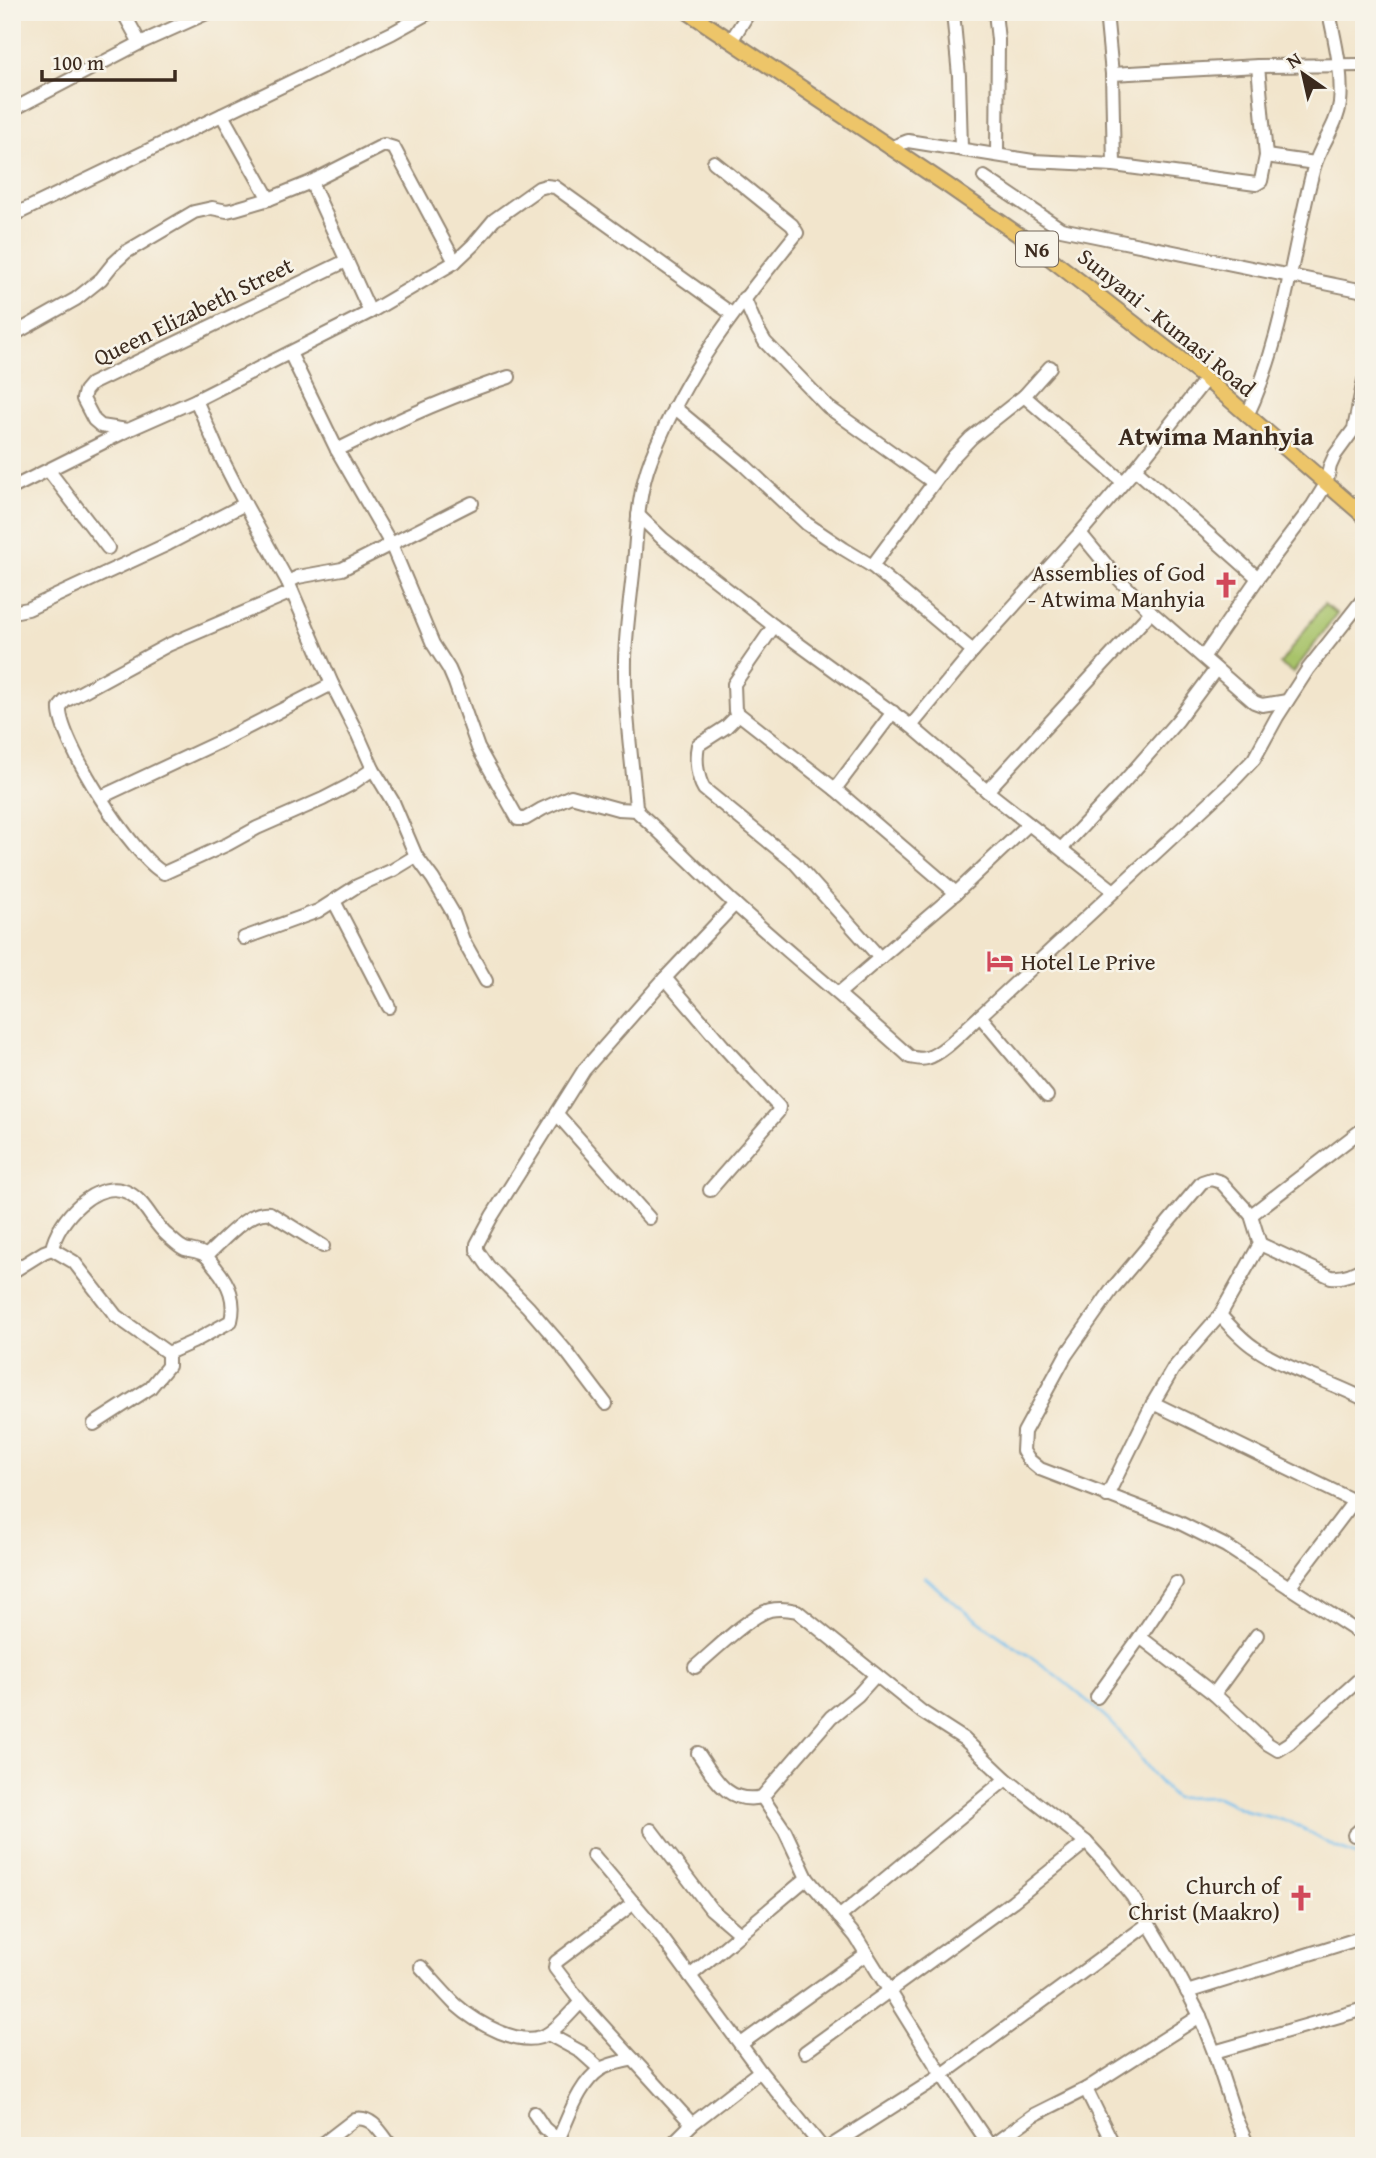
<svg xmlns="http://www.w3.org/2000/svg" width="1376" height="2158" font-family="'Gentium Book Plus',serif">
  <style>
    .green { fill: #a8c36a; stroke: #727644; stroke-width: 2 }
    .lines { fill: none; stroke-linecap: round; stroke-linejoin: round }
    .stream { stroke: #75bfee; stroke-width: 2.5 }
    .minor-casing { stroke: #968875; stroke-width: 16 }
    .major-casing { stroke: #968875; stroke-width: 18 }
    .minor { stroke: #fff; stroke-width: 12 }
    .major { stroke: #edc569; stroke-width: 14 }
    .labels { text-anchor: middle; dominant-baseline: central; stroke-width: 5; stroke-linejoin: round; paint-order: stroke }
    .shield { fill: #f7f3e8; stroke: #73665b; stroke-width: 2 }
    .shield-label { font-size: 21px; font-weight: bold; fill: #3b2a1e }
    .street-label { font-size: 23px; fill: #3b2a1e; stroke: #f7f3e8 }
    .poi-label { font-size: 23px; fill: #3b2a1e; stroke: #f7f3e8; text-anchor: end }
    .quarter-label { font-size: 26px; font-weight: bold; fill: #3b2a1e; stroke: #f7f3e8 }
  </style>
  <rect width="100%" height="100%" fill="#f7f3e8"/>
  <filter id="ink" filterUnits="userSpaceOnUse"><feTurbulence type="fractalNoise" baseFrequency=".0143" numOctaves="2"/><feDisplacementMap in="SourceGraphic" scale="14" xChannelSelector="R" yChannelSelector="G"/><feConvolveMatrix kernelMatrix="1 2 1 2 8 2 1 2 1" color-interpolation-filters="sRGB"/></filter>
  <filter id="wash" filterUnits="userSpaceOnUse"><feTurbulence type="fractalNoise" baseFrequency=".00686" numOctaves="4" result="noise"/><feDisplacementMap in="SourceGraphic" scale="28" xChannelSelector="R" yChannelSelector="G"/><feGaussianBlur stdDeviation="1.57" result="paint"/><feColorMatrix in="noise" values="0 0 0 0 0 0 0 0 0 0 0 0 0 0 0 0 0 1.4 0 .05"/><feComposite in="paint" operator="in"/></filter>
  <g filter="url(#wash)">
    <rect width="100%" height="100%" fill="#f2e5cc"/>
    <polygon class="green" points="1324,604 1337,614 1293,673 1280,664"/>
    <g class="lines">
      <path class="stream" d="M 925,1577 C 957,1607 992,1632 1028,1655 C 1053,1671 1078,1693 1100,1712 C 1130,1737 1145,1772 1175,1798 L 1217,1797 L 1249,1812 L 1290,1822 L 1335,1847 L 1359,1856 L 1364,1861"/>
    </g>
  </g>
  <g filter="url(#ink)">
    <g class="lines">
      <g class="minor-casing">
        <g id="minor">
          <polyline points="123,12 140,43"/>
          <polyline points="953,12 959,76 961,148"/>
          <polyline points="995,12 998,40 997,154"/>
          <polyline points="1106,12 1112,74 1114,165"/>
          <polyline points="731,41 749,12"/>
          <polyline points="1112,74 1258,66 1364,65"/>
          <polyline points="12,110 140,43 209,12"/>
          <polyline points="222,115 269,199"/>
          <polyline points="890,148 908,141 1033,161 1114,165 1256,184 1261,181 1266,156 1258,66"/>
          <polyline points="1266,156 1315,163"/>
          <path d="M 714,162 L 792,225 L 797,233 C 738,306 686,370 651,459 C 638,492 637,529 634,564 C 631,595 626,627 625,659 C 624,708 632,758 636,807 L 639,813 C 672,843 703,875 736,905 C 793,957 853,1005 910,1057 C 916,1058 921,1060 927,1058 C 944,1053 966,1028 980,1016 L 1234,780 L 1254,759 L 1277,717 L 1308,669 L 1364,598"/>
          <polyline points="984,177 1061,229 1364,291"/>
          <polyline points="311,182 370,312"/>
          <polyline points="12,216 392,33 430,12"/>
          <polyline points="744,298 757,328 765,342 828,407 933,482"/>
          <polyline points="12,335 76,299 101,279 113,264 126,252 194,212 212,208 227,211 235,209 269,199 311,182 384,145 394,148 455,262"/>
          <polyline points="290,353 337,450 391,544 433,644 449,669 455,683 478,748 518,819 525,819 542,809 571,796 618,809 637,810"/>
          <polyline points="1024,396 1123,482"/>
          <polyline points="196,400 218,451 245,504 288,582 332,684 358,735 373,769 393,802 416,856 433,879 453,913 463,940 486,981"/>
          <polyline points="674,407 744,465 807,524 844,549 872,566 973,651"/>
          <path d="M 1247,416 C 1284,338 1292,250 1314,167 C 1320,145 1337,126 1340,103 C 1343,72 1335,42 1329,12"/>
          <polyline points="127,430 101,426 94,420 83,399 85,391 91,384 346,261"/>
          <path d="M 337,450 C 393,422 449,396 509,377"/>
          <polyline points="1135,469 1258,578"/>
          <polyline points="49,471 108,548"/>
          <polyline points="12,488 128,430 196,400 370,312 455,262 473,245 494,220 539,188 546,186 555,187 732,314"/>
          <polyline points="638,515 663,539 774,626 911,726 987,791 1114,891"/>
          <polyline points="1080,533 1113,573 1151,612 1254,702 1262,705 1287,701"/>
          <polyline points="872,566 953,457 971,438 1024,396 1050,367"/>
          <polyline points="288,582 298,577 342,569 472,503"/>
          <path d="M 292,592 L 168,645 L 65,701 L 60,707 C 57,738 134,859 164,873 L 228,844 L 257,828 L 323,799 L 350,785 L 373,769"/>
          <polyline points="12,612 28,609 168,544 245,504"/>
          <polyline points="774,626 734,684 735,711 835,789 956,893"/>
          <polyline points="1204,656 1258,578 1313,505 1326,484 1330,466 1335,455 1354,429 1364,380"/>
          <path d="M 738,715 L 726,727 L 698,745 C 695,759 697,777 704,789 L 795,863 L 880,958"/>
          <polyline points="911,726 973,651 1080,533 1135,469 1206,379"/>
          <polyline points="835,789 893,712"/>
          <polyline points="987,791 1151,612"/>
          <polyline points="101,797 223,740 332,684"/>
          <polyline points="1062,848 1123,783 1178,720 1216,669"/>
          <polyline points="334,901 389,1007"/>
          <polyline points="244,938 318,911 357,886 393,870 416,856"/>
          <polyline points="665,978 723,1046 779,1107 778,1112 710,1190"/>
          <polyline points="839,993 956,893 1029,824"/>
          <polyline points="980,1016 1047,1096"/>
          <polyline points="557,1114 649,1218"/>
          <polyline points="1251,1215 1364,1128"/>
          <path d="M 1260,1244 L 1331,1277 C 1343,1278 1354,1274 1364,1267"/>
          <path d="M 52,1249 C 57,1221 97,1176 129,1193 C 146,1202 153,1224 168,1236 C 173,1240 178,1246 185,1249 C 192,1251 199,1251 205,1255 C 209,1258 212,1264 216,1268 C 229,1284 236,1300 231,1321 L 193,1342 L 168,1353"/>
          <path d="M 206,1256 C 222,1242 249,1209 270,1213 L 323,1246"/>
          <polyline points="12,1272 44,1252 52,1249 74,1262 116,1316 168,1353"/>
          <path d="M 1220,1315 C 1231,1327 1241,1339 1255,1348 C 1285,1369 1330,1381 1364,1399"/>
          <polyline points="1153,1403 1354,1501"/>
          <polyline points="606,1404 566,1351 528,1307 488,1266 477,1250 477,1244 492,1216 584,1070 665,978 735,904"/>
          <polyline points="94,1424 150,1388 168,1366 168,1353"/>
          <polyline points="1107,1496 1153,1403 1173,1369 1220,1315 1260,1244 1251,1215 1221,1182 1211,1179 1202,1182 1113,1288 1066,1355 1024,1432 1023,1451 1028,1459 1040,1469 1178,1522 1226,1546 1364,1636"/>
          <polyline points="1289,1587 1364,1488"/>
          <polyline points="1140,1637 1214,1694 1268,1744 1278,1750 1289,1743 1364,1675"/>
          <path d="M 695,1667 C 713,1652 749,1616 770,1610 C 779,1608 788,1609 797,1611 L 922,1712 L 964,1739 L 1006,1779 L 1086,1842 L 1107,1865 L 1132,1896 L 1174,1966 L 1200,2016 L 1214,2052 L 1236,2119 L 1248,2146"/>
          <polyline points="1214,1694 1257,1635"/>
          <polyline points="1097,1697 1140,1637 1176,1583"/>
          <path d="M 698,1753 C 715,1778 727,1805 762,1797 L 831,1717 L 858,1695 L 876,1675"/>
          <polyline points="762,1797 785,1831 807,1878 856,1937 942,2075 990,2146"/>
          <polyline points="651,1830 711,1909 739,1933"/>
          <polyline points="1354,1835 1364,1826"/>
          <polyline points="593,1855 654,1927 760,2071 821,2146"/>
          <polyline points="634,1903 556,1962 555,1968 581,2002 692,2124"/>
          <polyline points="839,1917 1006,1779"/>
          <path d="M 421,1967 C 432,1979 443,1992 455,2004 C 475,2022 523,2051 549,2033 C 561,2025 571,2012 581,2002"/>
          <polyline points="690,1976 807,1878"/>
          <polyline points="1187,1992 1364,1937"/>
          <polyline points="548,2034 581,2052 600,2069"/>
          <polyline points="741,2044 866,1954"/>
          <polyline points="805,2052 1013,1901 1086,1842"/>
          <polyline points="1214,2052 1364,2009"/>
          <polyline points="1086,2089 1114,2146"/>
          <polyline points="534,2113 544,2128 565,2146"/>
          <path d="M 558,2140 C 569,2117 579,2083 601,2069 C 611,2063 623,2062 633,2059"/>
          <path d="M 320,2146 L 355,2119 C 372,2115 382,2134 391,2146"/>
          <polyline points="670,2146 692,2124 760,2071"/>
          <polyline points="831,2146 942,2075 1148,1924"/>
          <polyline points="991,2146 1034,2115 1086,2089 1200,2016"/>
        </g>
      </g>
      <g class="major-casing">
        <polyline id="major" points="688,12 947,185 1029,242 1206,379 1364,516"/>
      </g>
      <use href="#minor" class="minor"/>
      <use href="#major" class="major"/>
    </g>
  </g>
  <defs>
    <g id="church-bare" transform="scale(2.1)"><path d="M-1.2-6h2.4v3.5h3.3v2.4h-3.3V6h-2.4V-.1h-3.3v-2.4h3.3Z" fill="#d1495b" stroke="#f7f3e8" stroke-width="2.5" paint-order="stroke"/></g>
    <g id="hotel-bare" transform="scale(2.1)"><path d="M-6-4.5h1.5V1H6V5H4.5V3h-9V5H-6ZM-4 0a1.8 1.8 0 1 1 3.6 0ZM.5 0V-2.5h3Q6-2.5 6 0Z" fill="#d1495b" stroke="#f7f3e8" stroke-width="2.5" paint-order="stroke"/></g>
  </defs>
  <g fill-rule="evenodd">
    <use href="#church-bare" x="1226" y="585"/>
    <use href="#hotel-bare" x="1000" y="961"/>
    <use href="#church-bare" x="1301" y="1898"/>
  </g>
  <g class="labels">
    <rect class="shield" x="1016" y="231.5" width="42" height="35" rx="5"/>
    <g class="shield-label">
      <text x="1037" y="249">N6</text>
    </g>
    <g class="street-label">
      <text transform="translate(193 311) rotate(-26)">Queen Elizabeth Street</text>
      <text transform="translate(1167 322) rotate(39)">Sunyani - Kumasi Road</text>
    </g>
    <g class="poi-label">
      <text x="1205" y="572">Assemblies of God<tspan x="1205" dy="26">- Atwima Manhyia</tspan></text>
      <text x="1021" y="961" text-anchor="start">Hotel Le Prive</text>
      <text x="1280" y="1885">Church of<tspan x="1280" dy="26">Christ (Maakro)</tspan></text>
    </g>
    <g class="quarter-label">
      <text x="1216" y="435">Atwima Manhyia</text>
    </g>
  </g>
  <rect width="1376" height="2158" fill="none" stroke="#f7f3e8" stroke-width="42"/>
  <g transform="translate(1303 74) rotate(326)" stroke="#f7f3e8" stroke-width="5" paint-order="stroke">
  <path d="M0-5L12 26L0 18L-12 26Z" fill="#3b2a1e"/>
  <text y="-10" font-size="19" font-weight="bold" text-anchor="middle" fill="#3b2a1e">N</text>
  </g>
  <path d="M42 70v10h133v-10" fill="none" stroke="#3b2a1e" stroke-width="3.5"/>
  <text x="52" y="70" font-size="21" fill="#3b2a1e" stroke="#f7f3e8" stroke-width="5" paint-order="stroke">100 m</text>
</svg>
